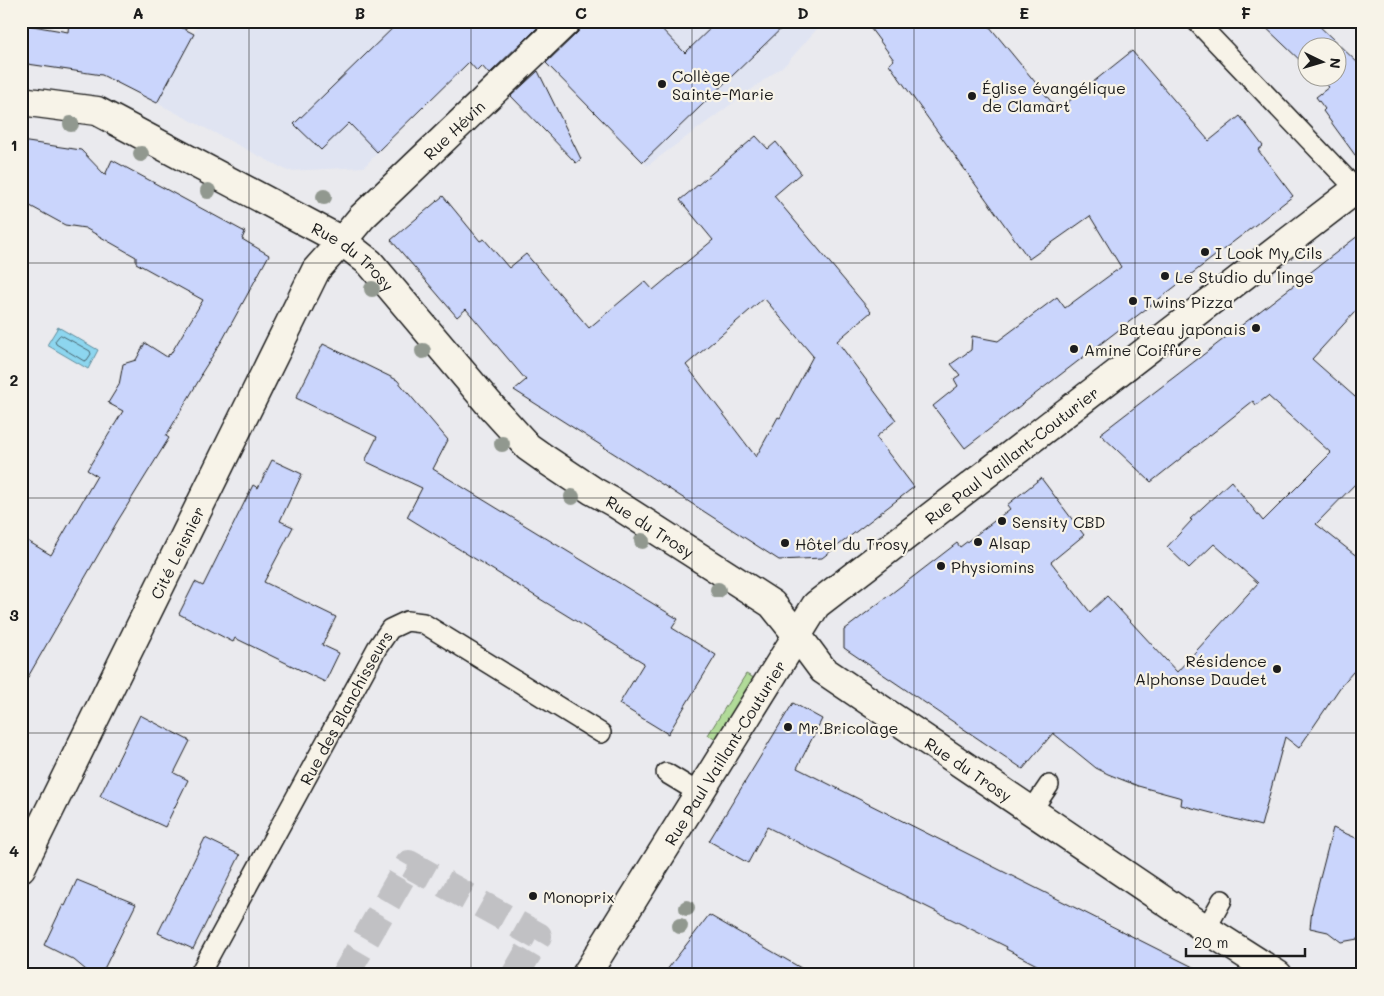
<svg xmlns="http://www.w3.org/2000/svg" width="1384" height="996" font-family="Mali,sans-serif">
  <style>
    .built { fill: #e0e4f2 }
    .green { fill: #b1db99; stroke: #667c5a }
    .water { fill: #8dd6ef; stroke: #608c9b }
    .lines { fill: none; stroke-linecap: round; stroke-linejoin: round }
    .shore { stroke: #496670; stroke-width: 1 }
    .building { fill: #cad5fc; stroke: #1c1c1c; fill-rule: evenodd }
    .pedestrian-tunnel { stroke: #c1c1c4; stroke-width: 28; stroke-dasharray: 28 14; stroke-linecap: butt }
    .service-casing { stroke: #1c1c1c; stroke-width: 22 }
    .pedestrian-casing { stroke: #1c1c1c; stroke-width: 31 }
    .minor-casing { stroke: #1c1c1c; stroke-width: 31 }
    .service { stroke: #f7f3e8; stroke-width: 19 }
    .pedestrian { stroke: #f7f3e8; stroke-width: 28 }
    .minor { stroke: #f7f3e8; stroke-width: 28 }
    .tree { fill: #91988f }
    .grid { fill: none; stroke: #1c1c1c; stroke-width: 1; stroke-opacity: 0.55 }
    .poi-dot { fill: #1c1c1c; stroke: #f7f3e8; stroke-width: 2 }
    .labels { text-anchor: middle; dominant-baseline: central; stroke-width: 4.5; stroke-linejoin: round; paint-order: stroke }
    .poi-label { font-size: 16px; fill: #1c1c1c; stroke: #f7f3e8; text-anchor: start }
    .street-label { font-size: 16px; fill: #1c1c1c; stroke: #f7f3e8 }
    .neatline { fill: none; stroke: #1c1c1c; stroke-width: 2 }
    .grid-label { font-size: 16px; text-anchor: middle; font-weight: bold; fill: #1c1c1c }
  </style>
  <rect width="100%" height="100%" fill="#eaeaee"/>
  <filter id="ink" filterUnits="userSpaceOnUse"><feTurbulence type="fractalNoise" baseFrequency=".02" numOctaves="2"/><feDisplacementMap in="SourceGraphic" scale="10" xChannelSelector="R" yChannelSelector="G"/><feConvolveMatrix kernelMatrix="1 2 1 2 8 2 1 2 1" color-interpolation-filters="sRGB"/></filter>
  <g filter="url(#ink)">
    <g class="built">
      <polygon points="200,21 402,21 397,132 364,167 288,171 157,103"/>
      <polygon points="600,21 824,21 786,64 647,166 551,68"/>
    </g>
    <polygon class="green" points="746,674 754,678 716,740 708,735"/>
    <polygon class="water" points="58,327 98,350 88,369 47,345"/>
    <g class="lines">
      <polygon class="shore" points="61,335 90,351 91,354 87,360 84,361 56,344 55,341 59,336"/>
    </g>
    <g class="building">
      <polygon points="69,21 169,21 194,34 157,103 102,75 21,63 21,24 68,32"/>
      <polygon points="400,21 544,21 524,41 523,40 523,41 489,74 482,66 477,71 469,62 377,152 349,123 321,150 294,124"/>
      <polygon points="582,21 654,21 685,53 718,21 789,21 643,162 546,63 578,32 582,26"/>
      <polygon points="865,21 985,21 1058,110 1132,51 1209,141 1240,116 1263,146 1258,150 1293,196 965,448 933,406 958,386 954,379 960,375 951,364 971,350 972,336 998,341 1057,297 1065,308 1121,267 1090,216 1029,259 889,64 894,60"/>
      <polygon points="1259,21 1314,21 1360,65 1363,62 1363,166 1323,111 1325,109 1316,97 1329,87 1318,78 1336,78 1336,48 1306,48 1306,66"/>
      <polygon points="538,71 581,159 576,163 511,96"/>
      <path d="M 756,136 L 768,149 L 776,142 L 801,173 L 774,196 L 871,312 L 837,341 L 896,420 L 876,437 L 914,487 L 822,558 L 779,560 L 643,472 L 514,390 L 526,380 L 466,309 L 457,317 L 391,240 L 443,196 L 480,241 L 484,239 L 509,268 L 526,254 L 589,328 L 645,281 L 653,290 L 713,240 L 680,200 ZM 764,298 L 813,356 L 780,418 L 778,417 L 756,457 L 686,365 Z"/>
      <polygon points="21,141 81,150 105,175 112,160 245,232 242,239 269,255 223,339 201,374 202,375 166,436 169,438 117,522 21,689 21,537 51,555 97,476 87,470 123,411 108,403 119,385 123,364 136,360 145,343 167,357 169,354 170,355 203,300 136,263 136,257 85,228 65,225 21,201"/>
      <polygon points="1363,232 1363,303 1312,359 1363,404 1363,482 1360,479 1316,524 1363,561 1363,664 1353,672 1341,686 1299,748 1285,737 1261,826 1181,805 1182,798 1138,786 1108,774 1096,768 1053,733 1023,769 844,648 844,630 957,543 960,547 1010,509 1007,505 1041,478 1084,535 1051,562 1090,612 1107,596 1177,672 1258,583 1214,544 1189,568 1167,547 1192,520 1190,519 1231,481 1263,521 1331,453 1268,396 1256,405 1253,401 1151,482 1100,434"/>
      <polygon points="323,344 397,380 448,440 433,469 678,619 672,628 716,655 668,734 619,704 644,663 407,517 422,488 365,461 377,437 296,398"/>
      <polygon points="272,460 302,474 280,521 293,527 264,582 336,617 322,645 339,653 325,682 235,638 233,642 179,614 195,582 203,586 253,485 258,488"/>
      <polygon points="793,703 822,719 797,768 1209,975 1056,975 1006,949 1007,947 767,827 748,863 709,841"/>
      <polygon points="140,715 190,741 174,773 188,780 165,827 100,796"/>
      <polygon points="1333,828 1363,841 1363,938 1341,942 1328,932 1310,928 1312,909"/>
      <polygon points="205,838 240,855 193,949 158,933"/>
      <polygon points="77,880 136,904 101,975 92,975 74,960 44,945 63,905 65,906"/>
      <polygon points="709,915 813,975 663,975"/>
    </g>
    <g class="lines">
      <polyline class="pedestrian-tunnel" points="345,975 409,864 538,936 515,975"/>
      <g class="service-casing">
        <g id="service">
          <polyline points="1196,21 1356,189"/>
          <polyline points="666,773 699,793"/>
          <polyline points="1032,810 1049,785"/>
          <polyline points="1206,929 1222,900"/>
          <path id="s1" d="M 199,975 L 377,648 L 390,629 L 407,621 L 423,623 L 601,733"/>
        </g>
      </g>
      <g class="pedestrian-casing">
        <g id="pedestrian">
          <path id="s2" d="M 21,868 L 316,270 L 342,241"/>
        </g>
      </g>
      <g class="minor-casing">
        <g id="minor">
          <path id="s3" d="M 21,101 L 97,111 L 342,241 L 370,263 L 489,404 L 528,447 L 545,459 L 593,491 L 613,502 L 772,604 L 797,635 L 823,670 L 1206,929 L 1278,975"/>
          <path id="s4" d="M 342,241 L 362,217 L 567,21"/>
          <path id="s5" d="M 586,975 L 816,605 L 1363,184"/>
        </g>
      </g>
      <use href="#service" class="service"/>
      <use href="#pedestrian" class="pedestrian"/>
      <use href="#minor" class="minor"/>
    </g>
    <g class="tree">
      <circle cx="71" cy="124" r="8"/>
      <circle cx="141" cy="154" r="8"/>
      <circle cx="208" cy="191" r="8"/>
      <circle cx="324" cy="197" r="8"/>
      <circle cx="372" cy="289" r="8"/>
      <circle cx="423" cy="351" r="8"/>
      <circle cx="502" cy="444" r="8"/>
      <circle cx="572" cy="497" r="8"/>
      <circle cx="642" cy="541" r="8"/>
      <circle cx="718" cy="590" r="8"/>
      <circle cx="687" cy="908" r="8"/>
      <circle cx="680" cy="926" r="8"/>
    </g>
  </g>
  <path class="grid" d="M 249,21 L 249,975M 471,21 L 471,975M 692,21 L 692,975M 914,21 L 914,975M 1135,21 L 1135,975M 21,263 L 1363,263M 21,498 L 1363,498M 21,733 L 1363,733"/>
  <g class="poi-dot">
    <circle cx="662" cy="84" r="5"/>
    <circle cx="972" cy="96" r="5"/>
    <circle cx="1205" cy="252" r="5"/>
    <circle cx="1165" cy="276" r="5"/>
    <circle cx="1133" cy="301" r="5"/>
    <circle cx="1256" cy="328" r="5"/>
    <circle cx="1074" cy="349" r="5"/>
    <circle cx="1002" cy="521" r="5"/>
    <circle cx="978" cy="542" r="5"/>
    <circle cx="785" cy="543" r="5"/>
    <circle cx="941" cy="566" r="5"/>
    <circle cx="1277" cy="669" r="5"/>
    <circle cx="788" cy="727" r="5"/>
    <circle cx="533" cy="896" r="5"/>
  </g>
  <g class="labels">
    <g class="poi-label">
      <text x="672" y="75">Collège<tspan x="672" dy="18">Sainte-Marie</tspan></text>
      <text x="982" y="87">Église évangélique<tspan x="982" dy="18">de Clamart</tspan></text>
      <text x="1215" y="252">I Look My Cils</text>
      <text x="1175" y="276">Le Studio du linge</text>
      <text x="1143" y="301">Twins Pizza</text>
      <text x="1246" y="328" text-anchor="end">Bateau japonais</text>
      <text x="1084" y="349">Amine Coiffure</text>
      <text x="1012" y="521">Sensity CBD</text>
      <text x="988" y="542">Alsap</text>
      <text x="795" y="543">Hôtel du Trosy</text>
      <text x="951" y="566">Physiomins</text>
      <text x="1267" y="660" text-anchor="end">Résidence<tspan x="1267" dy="18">Alphonse Daudet</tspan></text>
      <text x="798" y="727">Mr.Bricolage</text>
      <text x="543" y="896">Monoprix</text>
    </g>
    <g class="street-label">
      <text stroke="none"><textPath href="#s4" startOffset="158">Rue Hévin</textPath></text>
      <text stroke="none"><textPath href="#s3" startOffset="372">Rue du Trosy</textPath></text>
      <text stroke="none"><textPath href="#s5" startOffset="682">Rue Paul Vaillant-Couturier</textPath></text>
      <text stroke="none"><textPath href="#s3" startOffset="778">Rue du Trosy</textPath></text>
      <text stroke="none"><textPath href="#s2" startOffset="352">Cité Leisnier</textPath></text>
      <text stroke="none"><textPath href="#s1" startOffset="305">Rue des Blanchisseurs</textPath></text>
      <text stroke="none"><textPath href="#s5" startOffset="262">Rue Paul Vaillant-Couturier</textPath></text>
      <text stroke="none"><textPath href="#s3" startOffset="1182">Rue du Trosy</textPath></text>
    </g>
  </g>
  <rect width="1384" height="996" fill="none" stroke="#f7f3e8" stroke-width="55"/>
  <g transform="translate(1322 62) rotate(95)"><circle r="24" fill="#f7f3e8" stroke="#9f9d96"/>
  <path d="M0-4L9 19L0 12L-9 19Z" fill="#1c1c1c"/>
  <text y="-8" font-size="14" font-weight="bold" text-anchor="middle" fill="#1c1c1c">N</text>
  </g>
  <path d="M1186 948v8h119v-8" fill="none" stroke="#1c1c1c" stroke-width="2.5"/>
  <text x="1194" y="948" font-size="15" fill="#1c1c1c" stroke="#f7f3e8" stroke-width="4" paint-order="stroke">20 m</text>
  <rect x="28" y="28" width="1328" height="940" class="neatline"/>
  <g class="grid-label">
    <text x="138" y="19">A</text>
    <text x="360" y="19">B</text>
    <text x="581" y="19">C</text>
    <text x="803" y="19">D</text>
    <text x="1024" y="19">E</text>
    <text x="1246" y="19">F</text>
    <text x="14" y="151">1</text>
    <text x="14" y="386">2</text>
    <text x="14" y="621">3</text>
    <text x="14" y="857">4</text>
  </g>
</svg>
